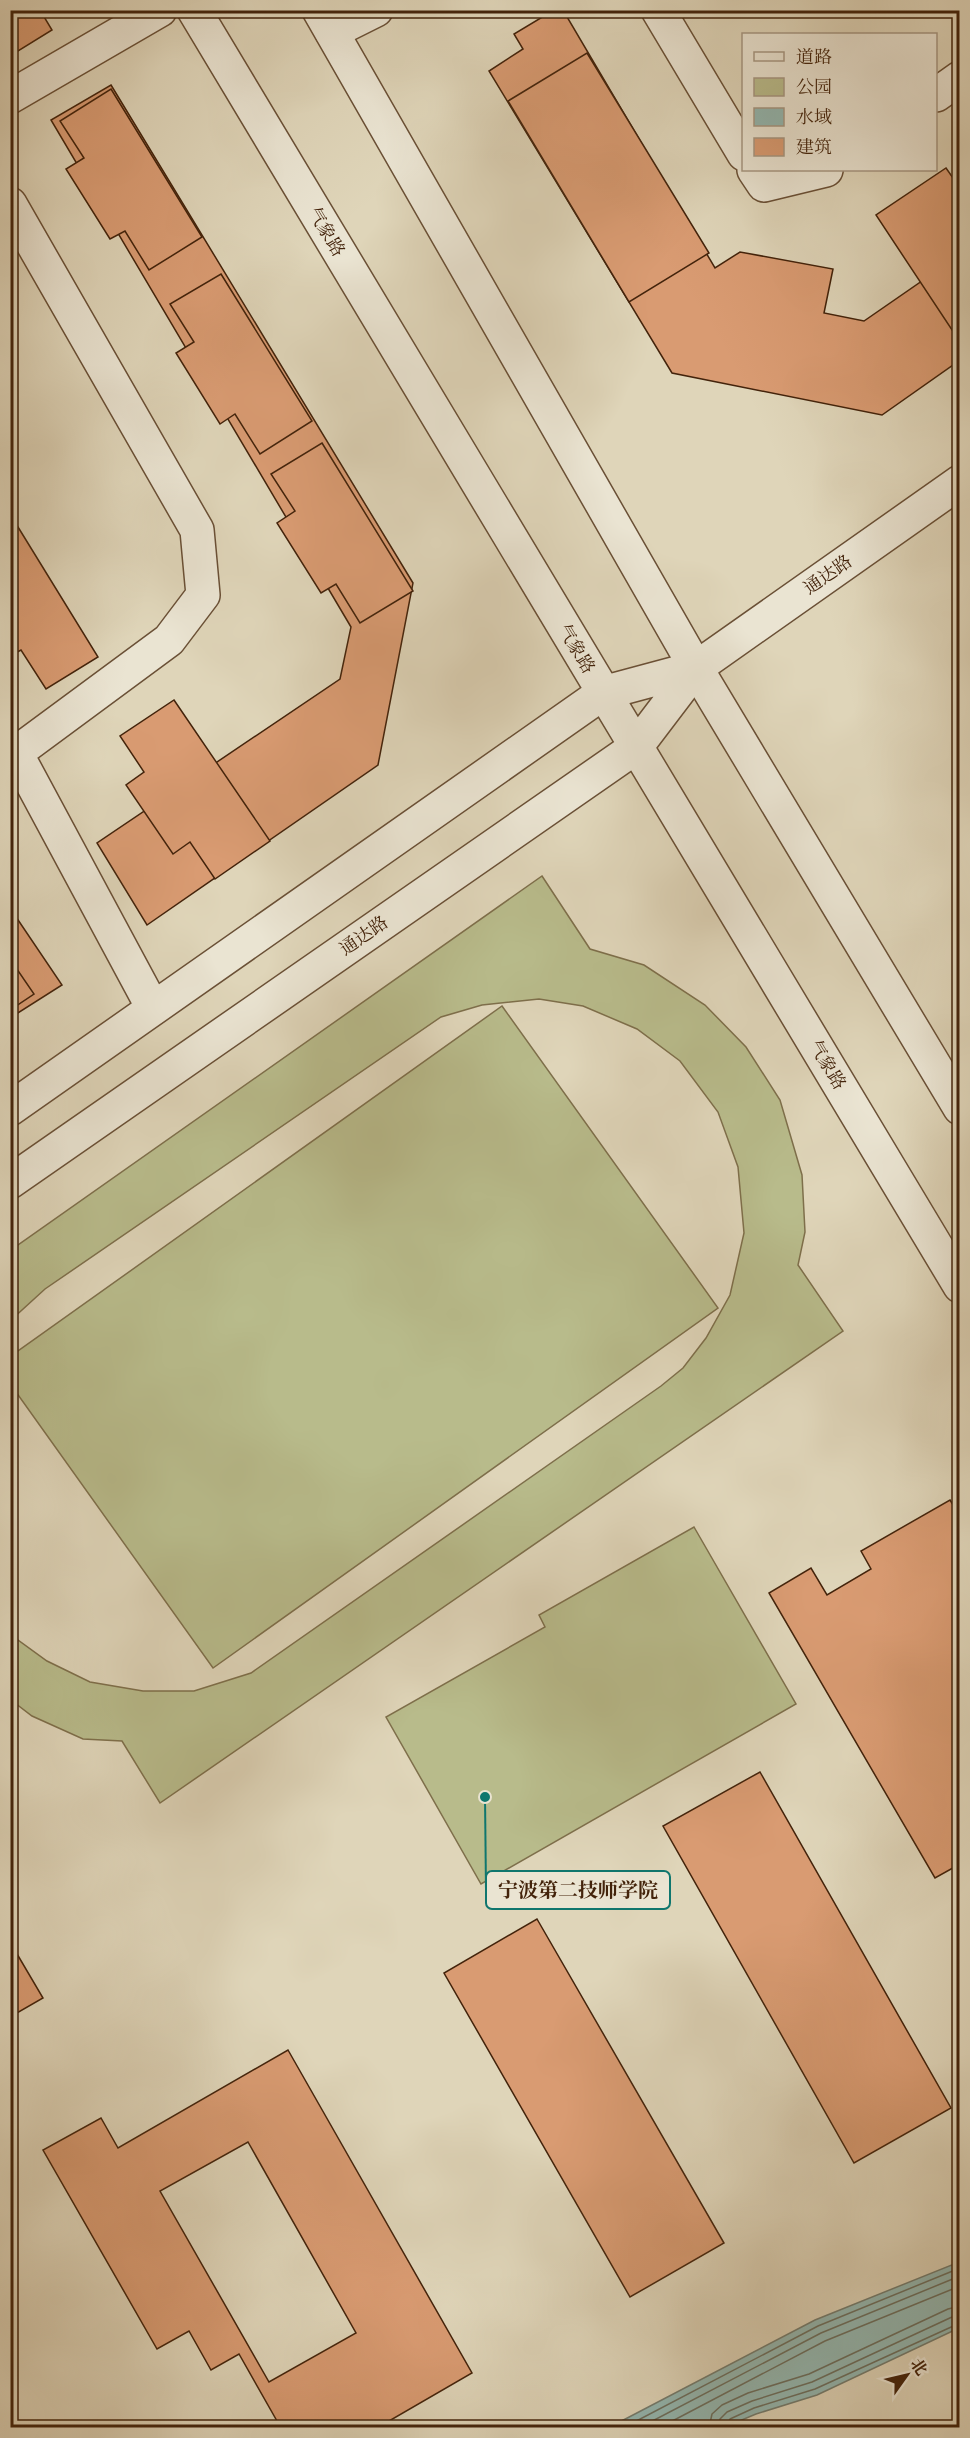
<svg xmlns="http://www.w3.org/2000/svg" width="970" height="2438" font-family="'IM FELL Double Pica','Noto Serif SC',serif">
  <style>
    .green { fill: #b8bb8b; stroke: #7e6f4b; stroke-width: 1.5 }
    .water { fill: #93b8b2; stroke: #737c6f; stroke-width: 1.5 }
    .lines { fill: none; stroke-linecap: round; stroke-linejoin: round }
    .shore { stroke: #6b6e5e; stroke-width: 1.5 }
    .building { fill: #d99b72; stroke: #43230b; stroke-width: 1.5; fill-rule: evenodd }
    .minor-casing { stroke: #6a5036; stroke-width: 36 }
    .minor { stroke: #eae4d2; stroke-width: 33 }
    .labels { text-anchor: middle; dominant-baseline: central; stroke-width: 4.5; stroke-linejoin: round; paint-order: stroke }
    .street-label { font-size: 18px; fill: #43230b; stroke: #eae4d2 }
    .leader { fill: none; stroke: #0f766e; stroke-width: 2 }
    .callout-dot { fill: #0f766e; stroke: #eae4d2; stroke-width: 2 }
    .callout { fill: #eae4d2; stroke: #0f766e; stroke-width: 2 }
    .callout-label { font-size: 20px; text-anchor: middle; font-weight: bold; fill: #43230b }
  </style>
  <rect width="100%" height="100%" fill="#dfd5b9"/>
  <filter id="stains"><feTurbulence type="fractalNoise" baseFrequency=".00333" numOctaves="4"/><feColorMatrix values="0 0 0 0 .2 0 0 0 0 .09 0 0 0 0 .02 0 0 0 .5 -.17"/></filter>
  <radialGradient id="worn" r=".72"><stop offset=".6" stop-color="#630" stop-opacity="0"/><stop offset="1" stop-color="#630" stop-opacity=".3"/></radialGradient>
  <g class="green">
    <polygon points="542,876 590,949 644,965 705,1005 746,1047 780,1100 802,1175 805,1232 798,1265 843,1331 160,1803 122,1741 83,1739 32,1716 11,1700 11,1635 47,1661 90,1682 143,1691 194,1691 251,1673 661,1386 683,1368 706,1338 730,1295 744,1233 738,1167 718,1112 680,1061 637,1029 583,1006 539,999 482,1005 441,1017 45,1289 11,1320 11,1250"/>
    <polygon points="502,1006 718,1308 213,1668 11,1385 11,1356"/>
    <polygon points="694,1527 796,1704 481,1884 386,1717 545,1627 539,1615"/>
  </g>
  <polygon class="water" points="959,2262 959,2328 817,2395 756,2414 725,2427 610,2427 815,2320"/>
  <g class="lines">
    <g class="shore">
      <polyline points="623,2428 818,2326 960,2268"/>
      <polyline points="639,2428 821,2333 960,2276"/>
      <polyline points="659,2428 825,2341 960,2286"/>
      <polyline points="709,2428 712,2414 722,2405 748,2393 809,2374 948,2309 960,2306"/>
      <polyline points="718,2428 720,2419 727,2412 752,2401 812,2382 952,2317 960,2315"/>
      <polyline points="725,2428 730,2419 754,2408 815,2389 960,2323"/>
    </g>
  </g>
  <g class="building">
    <polygon points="10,10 40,10 52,30 10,56"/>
    <polygon points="554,10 563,10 715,268 740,252 833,269 824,313 864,321 942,267 930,250 960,231 960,360 882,415 672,373 489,71 523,49 514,34"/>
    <polygon points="587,53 709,253 629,302 508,101"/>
    <polygon points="111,85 413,583 378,765 147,925 97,843 340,679 351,627 51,120"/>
    <polygon points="111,89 202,237 149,270 125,231 110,239 66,169 84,158 60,121"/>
    <polygon points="946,168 960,188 960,342 876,215"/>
    <polygon points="221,274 312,421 260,454 235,414 220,424 176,353 194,342 170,304"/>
    <polygon points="322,443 413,591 360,623 336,584 321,593 277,523 295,511 271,474"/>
    <polygon points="10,514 98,657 46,689 21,650 10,656"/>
    <polygon points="174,700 270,841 215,879 190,842 173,854 126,785 144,772 120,736"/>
    <polygon points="12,911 62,985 10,1018 10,912"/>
    <polygon points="10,959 34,994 10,1010"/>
    <polygon points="950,1500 960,1516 960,1864 935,1878 769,1593 811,1568 827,1595 871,1569 861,1551"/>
    <polygon points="760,1772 951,2108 854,2163 663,1826"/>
    <polygon points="537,1919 724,2243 630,2297 444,1973"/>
    <polygon points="10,1942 43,1998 10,2017"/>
    <path d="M 288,2050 L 472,2373 L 377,2428 L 281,2428 L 239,2354 L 211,2370 L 189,2331 L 157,2349 L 43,2150 L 101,2118 L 118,2148 ZM 248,2142 L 356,2333 L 269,2382 L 160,2191 Z"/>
  </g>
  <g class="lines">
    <g class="minor-casing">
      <g id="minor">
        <polyline points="194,10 960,1286"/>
        <polyline points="319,10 696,668 960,1108"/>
        <polyline points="658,10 744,154"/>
        <polyline points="332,32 376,10"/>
        <polyline points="936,95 960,78"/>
        <polyline points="10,97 160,10"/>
        <polyline points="754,170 764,185 826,170"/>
        <polyline points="10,204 197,530 203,595 169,640 16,753 153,1008"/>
        <polyline points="696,668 960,482"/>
        <polyline points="10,1109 603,693 696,668 636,747 10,1182"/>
      </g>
    </g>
    <use href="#minor" class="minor"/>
  </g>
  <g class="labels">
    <g class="street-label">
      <text transform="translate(326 232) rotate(59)">气象路</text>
      <text transform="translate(828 575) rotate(-35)">通达路</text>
      <text transform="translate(576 649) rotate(59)">气象路</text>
      <text transform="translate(364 936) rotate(-35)">通达路</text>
      <text transform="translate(827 1065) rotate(59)">气象路</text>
    </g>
  </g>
  <path class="leader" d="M485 1797L486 1890"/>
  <circle class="callout-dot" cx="485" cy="1797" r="6"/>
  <rect class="callout" x="486" y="1871" width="184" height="38" rx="6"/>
  <g class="callout-label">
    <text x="578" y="1897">宁波第二技师学院</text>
  </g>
  <rect width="970" height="2438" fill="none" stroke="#dfd5b9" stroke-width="36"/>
  <rect x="12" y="12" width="946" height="2414" fill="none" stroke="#43230b" stroke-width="3"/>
  <rect x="18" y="18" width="934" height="2402" fill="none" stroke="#43230b" stroke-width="1.5"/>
  <rect x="742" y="33" width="195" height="138" fill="#eae4d2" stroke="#a79782" stroke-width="1.5"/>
  <rect x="754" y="52" width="30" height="9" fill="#eae4d2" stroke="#a79782" stroke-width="1.5"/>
  <text x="796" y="63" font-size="18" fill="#43230b">道路</text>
  <rect x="754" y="78" width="30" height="18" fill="#b8bb8b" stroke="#a79782" stroke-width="1.5"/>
  <text x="796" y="93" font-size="18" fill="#43230b">公园</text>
  <rect x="754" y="108" width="30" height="18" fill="#93b8b2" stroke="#a79782" stroke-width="1.5"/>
  <text x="796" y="123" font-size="18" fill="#43230b">水域</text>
  <rect x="754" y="138" width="30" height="18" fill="#d99b72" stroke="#a79782" stroke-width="1.5"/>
  <text x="796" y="153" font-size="18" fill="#43230b">建筑</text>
  <g transform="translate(907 2375) rotate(56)" stroke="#eae4d2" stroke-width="4.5" paint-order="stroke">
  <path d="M0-4.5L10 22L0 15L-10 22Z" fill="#43230b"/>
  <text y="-9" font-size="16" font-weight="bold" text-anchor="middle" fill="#43230b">北</text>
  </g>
  <rect width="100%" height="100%" filter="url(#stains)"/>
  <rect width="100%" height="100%" fill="url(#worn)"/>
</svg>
